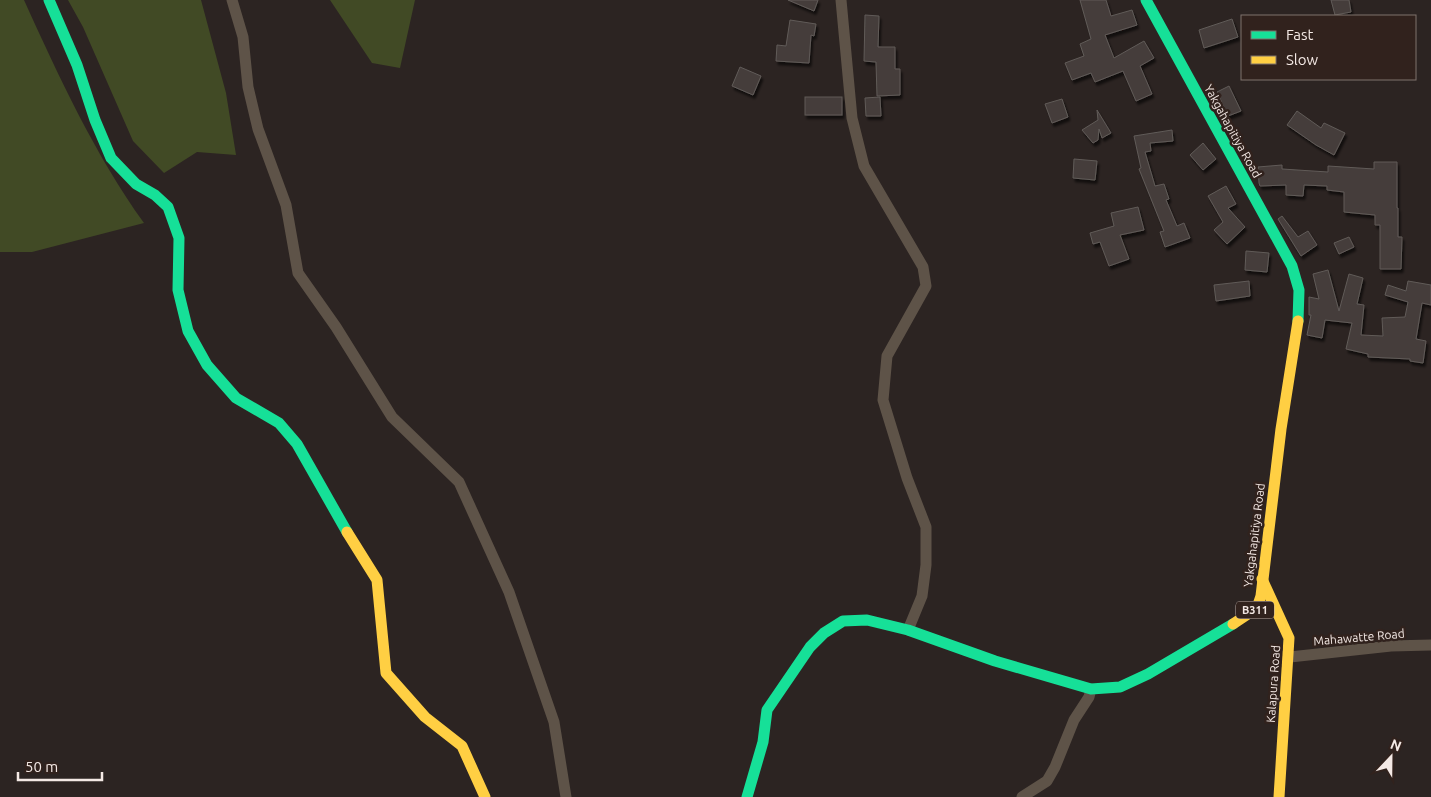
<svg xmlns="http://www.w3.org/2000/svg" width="1431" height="797" font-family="Ubuntu,sans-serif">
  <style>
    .green { fill: #414a25 }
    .building { fill: #443d3b; stroke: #615b58; filter: url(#shadow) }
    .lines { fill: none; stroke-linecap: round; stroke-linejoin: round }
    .street { stroke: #5e5348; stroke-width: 11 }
    .fast { stroke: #16e098; stroke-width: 11 }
    .slow { stroke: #ffcf43; stroke-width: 11 }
    .labels { text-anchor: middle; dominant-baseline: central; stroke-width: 5; stroke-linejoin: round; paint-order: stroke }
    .shield { fill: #31221d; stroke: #baada9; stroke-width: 1 }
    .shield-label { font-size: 11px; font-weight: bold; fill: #f4e9e5 }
    .street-label { font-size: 12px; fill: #f4e9e5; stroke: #31221d }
  </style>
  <defs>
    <filter id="shadow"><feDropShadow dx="2" dy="3.5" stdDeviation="1" flood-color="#0009"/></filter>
  </defs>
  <rect width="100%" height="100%" fill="#2c2422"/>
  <g class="green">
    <path d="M 0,0 L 24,0 C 59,77 95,155 144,223 L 32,252 L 0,252 Z"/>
    <polygon points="68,0 201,0 226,93 236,155 197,152 164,173 133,141 83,27"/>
    <polygon points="330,0 415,0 400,68 372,63"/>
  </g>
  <g class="building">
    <polygon points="788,0 818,0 814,11"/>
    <polygon points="1080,0 1106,0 1111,16 1132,10 1137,25 1105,35 1114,58 1144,41 1154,58 1140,66 1152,94 1136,101 1123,71 1095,82 1091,73 1072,80 1065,63 1084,56 1080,44 1091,39"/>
    <polygon points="1331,0 1349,0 1351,12 1335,15"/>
    <polygon points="865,15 879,16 878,47 895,47 895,69 900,69 900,95 877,96 876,62 864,61"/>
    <polygon points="1232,19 1238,37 1204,48 1199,30"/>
    <polygon points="790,20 816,24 814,36 811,35 809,63 776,61 777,45 786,46"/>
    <polygon points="740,67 761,76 753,95 732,86"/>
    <polygon points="1229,86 1241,111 1228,116 1217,92"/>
    <rect x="805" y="97" width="37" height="18"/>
    <polygon points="880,97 881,116 866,116 865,98"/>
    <polygon points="1062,99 1068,117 1052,123 1045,104"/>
    <polygon points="1097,110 1111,133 1102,138 1099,129 1098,140 1093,143 1082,130 1098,120"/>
    <polygon points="1297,111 1321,128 1324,123 1345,133 1334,155 1316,145 1287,125"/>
    <polygon points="1172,130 1173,141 1150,143 1151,151 1145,152 1155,186 1164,184 1169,199 1166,200 1177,226 1184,223 1190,238 1165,247 1160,232 1164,231 1139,169 1141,168 1134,136"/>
    <polygon points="1203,143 1216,159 1203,170 1190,155"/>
    <polygon points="1074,159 1097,161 1095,180 1073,178"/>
    <polygon points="1374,162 1397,162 1397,208 1398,208 1398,237 1402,237 1401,269 1380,269 1380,225 1375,225 1375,215 1344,212 1344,192 1327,190 1327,186 1304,185 1303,196 1286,195 1286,185 1260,186 1259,183 1258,167 1282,165 1282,169 1328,172 1328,166 1374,169"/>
    <polygon points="1226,186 1236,204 1228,208 1245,227 1227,244 1214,230 1223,222 1208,196"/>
    <polygon points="1138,207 1144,230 1120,235 1129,259 1109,266 1100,242 1093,244 1090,233 1114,226 1111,213"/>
    <polygon points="1282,216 1298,237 1308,231 1317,245 1301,256 1278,219"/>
    <polygon points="1349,237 1354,247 1339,254 1334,243"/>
    <polygon points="1246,251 1269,253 1267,272 1245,270"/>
    <polygon points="1328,270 1339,311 1349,274 1363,278 1357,304 1364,305 1361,335 1383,336 1382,318 1405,317 1408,302 1385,295 1388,285 1406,291 1408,281 1431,285 1431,305 1422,303 1416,339 1426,341 1423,363 1410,361 1410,359 1368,357 1368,354 1346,349 1352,323 1325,320 1322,338 1307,335 1311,315 1309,315 1309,297 1319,299 1313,274"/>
    <polygon points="1249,281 1250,296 1216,301 1214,285"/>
  </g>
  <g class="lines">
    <g class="street">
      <polyline points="232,0 243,37 248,87 258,129 286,205 298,273 336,327 392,417 459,482 509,592 554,722 566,797"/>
      <polyline points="841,0 852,118 864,166 923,267 926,286 887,356 883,400 907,478 926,527 926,565 922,596 908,630"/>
      <polyline points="1290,657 1391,646 1431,645"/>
      <polyline points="1022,797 1047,781 1055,767 1074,720 1089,697 1091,689"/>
    </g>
    <g class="fast">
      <polyline points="49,0 77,65 95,120 111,158 136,184 155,195 168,207 179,238 178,290 188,331 207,365 236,398 279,423 297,444 347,532"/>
      <polyline points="1146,0 1292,266 1299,290 1298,321"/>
      <polyline points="747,797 763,742 767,710 810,647 824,633 843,621 867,620 908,630 995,661 1091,689 1120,687 1148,674 1233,624"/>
    </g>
    <g class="slow">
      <polyline points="347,532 377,580 386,673 425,717 462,746 485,797"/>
      <polyline points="1262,579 1289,638 1279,797"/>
      <polyline points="1233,624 1257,608 1261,596 1281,429 1298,321"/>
    </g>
  </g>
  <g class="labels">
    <rect class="shield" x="1236" y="601.5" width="38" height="17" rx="4"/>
    <g class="shield-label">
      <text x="1255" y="610">B311</text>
    </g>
    <g class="street-label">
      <text transform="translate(1233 131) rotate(61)">Yakgahapitiya Road</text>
      <text transform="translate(1254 535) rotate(-83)">Yakgahapitiya Road</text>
      <text transform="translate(1359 637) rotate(-5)">Mahawatte Road</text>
      <text transform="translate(1273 684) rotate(-86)">Kalapura Road</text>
    </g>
  </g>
  <rect x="1241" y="15" width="175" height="65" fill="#31221d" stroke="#7f726d"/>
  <rect x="1251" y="31" width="25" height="8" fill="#16e098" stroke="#7f726d"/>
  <text x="1286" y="40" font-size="15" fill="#f4e9e5">Fast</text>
  <rect x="1251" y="56" width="25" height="8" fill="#ffcf43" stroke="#7f726d"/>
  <text x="1286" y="65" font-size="15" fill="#f4e9e5">Slow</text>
  <g transform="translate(1391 757) rotate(22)" stroke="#31221d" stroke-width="4" paint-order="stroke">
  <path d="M0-4L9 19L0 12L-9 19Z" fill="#f4e9e5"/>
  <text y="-8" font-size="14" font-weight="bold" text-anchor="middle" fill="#f4e9e5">N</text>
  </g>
  <path d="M18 772v8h84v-8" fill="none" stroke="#f4e9e5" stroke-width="2.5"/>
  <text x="25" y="772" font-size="15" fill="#f4e9e5" stroke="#31221d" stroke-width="4" paint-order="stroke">50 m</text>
</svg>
